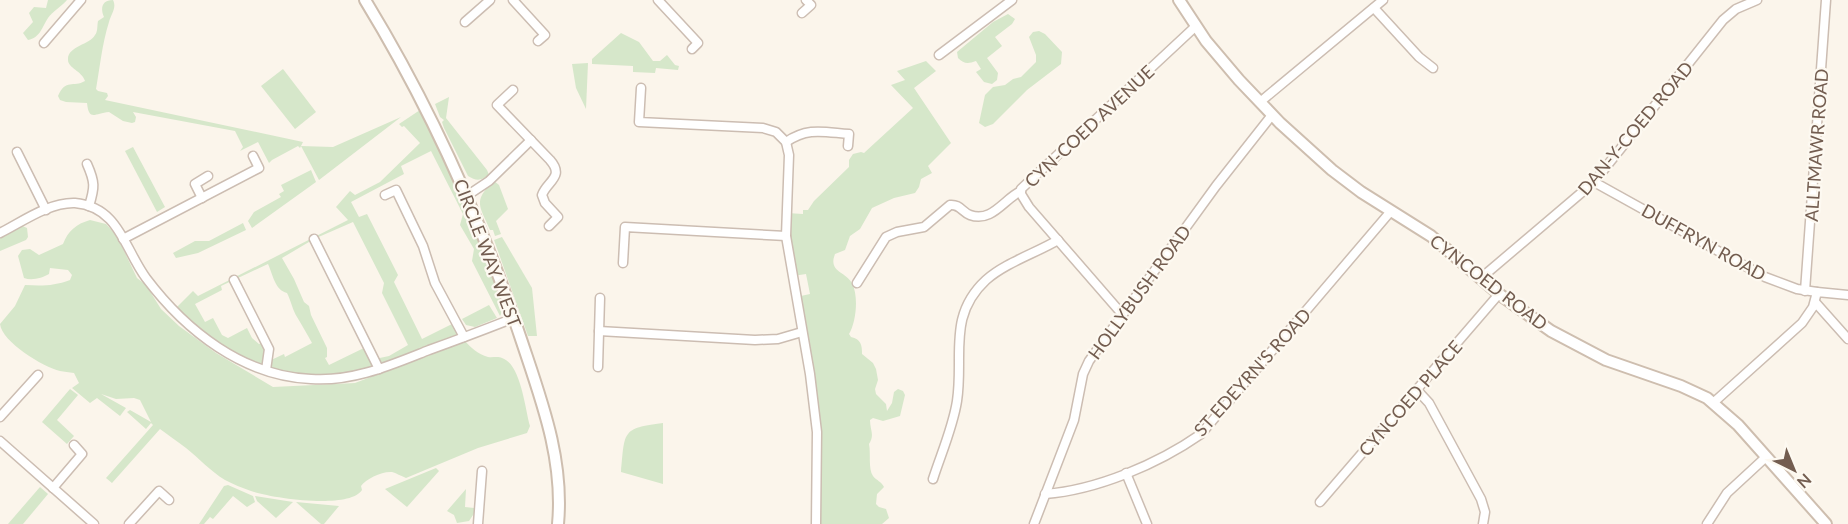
<svg xmlns="http://www.w3.org/2000/svg" width="1848" height="524" font-family="Lato,sans-serif">
  <style>
    .green { fill: #d6e7ca; fill-rule: evenodd }
    .lines { fill: none; stroke-linecap: round; stroke-linejoin: round }
    .street-casing { stroke: #ccbdb2; stroke-width: 11 }
    .secondary-casing { stroke: #cebeaf; stroke-width: 14 }
    .street { stroke: #fff; stroke-width: 8 }
    .secondary { stroke: #fff; stroke-width: 10 }
    .labels { text-anchor: middle; dominant-baseline: central; stroke-width: 4.5; stroke-linejoin: round; paint-order: stroke }
    .street-label { font-size: 18px; fill: #735d50; stroke: #fdf9f1 }
  </style>
  <rect width="100%" height="100%" fill="#fbf5eb"/>
  <g class="green">
    <path d="M 48,0 L 67,0 C 62,6 52,12 48,18 C 42,27 40,38 28,40 L 23,33 L 33,22 L 29,13 L 34,7 L 46,8 Z"/>
    <path d="M 113,0 C 117,8 111,14 109,22 C 102,44 100,67 96,89 L 98,91 L 107,93 L 108,96 L 105,100 L 303,142 L 300,148 L 298,146 L 272,160 L 269,163 L 258,142 L 240,151 L 243,147 L 235,131 L 133,112 L 136,117 L 135,122 L 132,123 L 123,121 L 109,112 C 95,113 89,122 87,103 L 66,102 L 60,100 L 58,96 C 66,78 73,88 85,81 C 82,71 68,68 68,60 C 67,46 90,45 95,35 C 98,32 97,25 98,21 L 104,17 C 100,8 102,0 113,0 Z"/>
    <path d="M 1008,14 L 1015,19 L 1012,24 L 995,37 L 1002,46 L 987,58 L 998,73 L 997,80 L 992,84 L 984,82 L 976,72 L 981,69 L 976,61 C 968,64 964,64 958,58 L 957,52 L 993,22 Z"/>
    <polygon points="1039,31 1045,34 1062,52 1061,64 1027,90 993,124 985,127 979,123 985,95 993,87 1005,85 1013,79 1021,77 1036,62 1036,55 1029,37 1033,32"/>
    <polygon points="621,33 639,42 653,61 660,61 667,55 675,65 679,66 678,70 656,68 655,73 633,72 633,66 592,64 592,59"/>
    <path d="M 926,61 L 936,71 L 914,88 L 951,143 L 928,166 L 932,173 L 921,179 L 919,187 L 915,193 L 894,198 L 872,208 L 860,229 L 850,236 L 845,250 L 835,254 C 828,272 845,271 852,283 C 859,297 856,322 849,334 L 851,337 C 861,339 862,345 862,354 L 873,363 L 876,369 L 878,380 L 875,389 L 876,394 L 886,404 L 887,411 L 892,403 L 894,392 L 898,389 L 903,391 L 905,395 L 900,416 L 883,421 L 873,418 L 870,420 C 870,430 875,435 869,444 C 871,453 868,469 873,476 C 877,481 881,481 884,487 L 877,494 L 876,504 L 879,507 L 886,509 L 889,518 L 882,524 L 816,524 L 818,454 L 796,297 L 810,294 L 806,274 L 793,276 L 787,213 L 803,214 L 803,210 L 808,210 L 814,201 L 849,167 L 849,160 L 853,154 L 861,152 L 864,153 L 913,108 L 891,85 L 905,80 L 897,71 Z"/>
    <polygon points="588,63 586,109 576,88 572,64"/>
    <polygon points="283,69 316,112 295,129 261,86"/>
    <path d="M 449,97 L 446,118 L 487,170 L 489,175 C 481,181 476,181 468,176 L 444,128 L 442,122 L 444,120 L 440,117 L 435,104 Z"/>
    <path d="M 420,110 L 480,237 L 505,307 L 500,316 L 472,261 L 474,249 L 460,225 L 463,214 L 431,151 L 401,166 L 404,174 L 351,202 L 359,217 L 367,214 L 398,275 L 394,282 L 422,339 L 456,322 L 464,337 L 379,369 L 311,379 L 243,362 L 174,310 L 193,291 L 198,296 L 348,220 L 336,207 L 350,191 L 355,195 L 380,182 L 420,143 L 404,126 L 402,127 L 399,124 ZM 353,222 L 384,283 L 382,293 L 408,345 L 389,356 L 375,359 L 368,346 L 329,365 L 325,358 L 327,357 L 327,348 L 311,315 L 309,306 L 304,302 L 294,279 L 282,258 L 314,239 ZM 268,264 C 273,275 275,290 287,293 C 291,301 293,311 297,317 C 302,325 307,334 312,343 L 285,357 L 284,354 L 269,361 L 266,341 L 259,344 L 252,338 L 247,328 L 228,338 L 222,335 L 213,318 L 205,322 L 195,304 L 222,290 L 221,286 Z"/>
    <polygon points="401,117 319,180 301,146 333,147"/>
    <polygon points="133,147 165,207 157,212 125,151"/>
    <polygon points="311,170 316,182 252,228 248,221 254,212 281,197 279,194 284,191 281,185"/>
    <path d="M 494,181 L 499,185 L 508,209 L 496,221 L 501,234 L 495,236 L 493,230 L 490,230 C 480,206 472,201 494,181 Z"/>
    <path d="M 90,220 L 106,224 L 117,236 L 137,278 L 146,285 L 161,309 L 179,326 L 216,353 L 273,387 L 355,383 L 465,341 C 471,348 478,354 488,357 C 492,358 498,356 502,358 C 521,364 525,409 530,426 L 527,433 L 478,448 L 406,478 C 401,476 396,473 392,472 C 382,471 366,479 361,486 L 362,490 C 349,510 271,498 251,491 C 242,488 233,484 225,480 C 210,471 199,458 186,448 C 177,441 168,435 160,429 L 112,483 L 106,478 L 153,425 L 151,423 L 146,429 L 127,412 L 130,410 L 151,422 L 140,400 L 134,398 L 116,399 L 101,394 L 126,408 L 120,416 L 97,398 L 90,403 L 72,388 L 79,383 L 74,373 C 69,372 64,372 60,371 C 43,367 2,342 0,324 L 15,306 L 25,285 C 42,286 54,286 70,280 L 72,275 L 68,270 L 50,268 L 49,274 C 42,278 32,281 24,278 L 18,256 L 22,250 L 30,249 L 39,255 L 63,244 C 68,231 76,224 90,220 Z"/>
    <polygon points="243,223 246,230 198,253 176,258 173,253 195,241 209,241"/>
    <polygon points="18,224 27,228 28,237 26,240 0,251 0,235"/>
    <polygon points="502,237 532,288 537,336 528,336 494,240"/>
    <polygon points="489,305 497,318 475,327 466,325 462,319"/>
    <polygon points="70,389 78,395 57,420 74,436 67,444 42,422"/>
    <path d="M 663,423 L 663,484 L 621,472 C 625,432 621,428 663,423 Z"/>
    <polygon points="436,468 439,471 407,507 385,489"/>
    <polygon points="228,485 253,496 255,502 247,507 233,496 213,519 210,517 204,524 199,524 224,486"/>
    <polygon points="40,487 48,494 23,524 8,524"/>
    <polygon points="466,489 465,507 474,508 475,512 469,521 457,523 454,515 447,511"/>
    <polygon points="255,496 293,502 276,518 257,501"/>
    <polygon points="296,502 339,506 324,524 321,524"/>
  </g>
  <g class="lines">
    <g class="street-casing">
      <g id="street">
        <polyline points="513,0 545,35 538,41"/>
        <polyline points="658,0 698,43 692,49"/>
        <polyline points="1374,8 1419,57 1433,68"/>
        <polyline points="802,13 811,5 806,0"/>
        <polyline points="465,22 490,0"/>
        <polyline points="44,43 81,0"/>
        <polyline points="939,55 1012,0"/>
        <path d="M 641,88 L 639,122 L 763,128 L 776,132 L 786,142 C 808,127 823,132 849,134 L 848,146"/>
        <path d="M 513,90 L 497,105 L 550,160 C 565,177 547,181 542,195 L 545,203 L 558,217 L 549,226"/>
        <polyline points="1260,102 1383,0"/>
        <polyline points="786,142 789,155 786,236 810,374 817,432 816,524"/>
        <polyline points="17,152 46,210"/>
        <path d="M 87,164 C 95,182 95,187 89,206"/>
        <polyline points="1594,182 1765,277 1797,289 1817,292"/>
        <polyline points="385,195 396,190 423,246 435,283 464,337"/>
        <polyline points="468,195 489,181 531,140"/>
        <polyline points="202,198 195,184 208,176"/>
        <path d="M 0,233 C 22,222 49,202 75,203 C 119,207 124,248 146,278 C 186,331 243,376 311,379 C 353,382 391,365 429,350 C 457,340 486,329 514,318"/>
        <polyline points="123,239 259,168 253,156"/>
        <polyline points="314,239 379,369"/>
        <polyline points="623,263 625,227 786,236"/>
        <polyline points="1481,278 1594,182 1723,20 1736,9 1757,0"/>
        <polyline points="234,280 269,349 266,370"/>
        <path d="M 857,283 L 886,237 L 897,232 L 924,227 L 950,205 C 960,204 962,212 970,215 C 992,223 1004,199 1021,191"/>
        <polyline points="1805,291 1826,0"/>
        <polyline points="1815,302 1848,339"/>
        <polyline points="1122,314 1029,207 1021,194 1021,189 1196,26"/>
        <polyline points="599,331 755,340 778,339 802,332"/>
        <polyline points="598,367 600,298"/>
        <polyline points="1417,390 1429,403 1481,499 1485,512 1483,524"/>
        <polyline points="1713,403 1802,323 1813,307 1817,292 1848,295"/>
        <polyline points="0,417 38,375"/>
        <polyline points="0,441 94,524"/>
        <polyline points="1126,473 1147,524"/>
        <path d="M 933,479 C 941,454 953,427 957,401 C 964,356 947,316 986,280 C 1005,263 1036,253 1058,240"/>
        <polyline points="53,488 82,454 74,445"/>
        <path d="M 1045,494 C 1097,490 1158,464 1201,434 L 1391,211"/>
        <polyline points="1320,502 1499,294"/>
        <polyline points="129,524 159,491 169,500"/>
        <polyline points="478,524 482,471"/>
        <polyline points="1034,524 1074,420 1083,374 1089,361 1216,186 1272,115"/>
        <polyline points="1707,524 1727,493 1766,457"/>
      </g>
    </g>
    <g class="secondary-casing">
      <g id="secondary">
        <path d="M 365,0 C 431,108 482,222 522,342 C 542,402 564,460 558,524"/>
        <polyline points="1179,0 1206,41 1239,80 1280,123 1332,170 1361,192 1431,236 1499,294 1551,331 1606,360 1681,386 1707,398 1738,425 1826,524"/>
      </g>
    </g>
    <use href="#street" class="street"/>
    <use href="#secondary" class="secondary"/>
  </g>
  <g class="labels">
    <g class="street-label">
      <text transform="translate(1089 126) rotate(-43)">CYN-COED AVENUE</text>
      <text transform="translate(1635 128) rotate(-50)">DAN-Y-COED ROAD</text>
      <text transform="translate(1816 145) rotate(-86)">ALLTMAWR ROAD</text>
      <text transform="translate(1704 242) rotate(29)">DUFFRYN ROAD</text>
      <text transform="translate(488 253) rotate(69)">CIRCLE WAY WEST</text>
      <text transform="translate(1489 282) rotate(38)">CYNCOED ROAD</text>
      <text transform="translate(1139 292) rotate(-54)">HOLLYBUSH ROAD</text>
      <text transform="translate(1252 372) rotate(-48)">ST EDEYRN'S ROAD</text>
      <text transform="translate(1410 398) rotate(-49)">CYNCOED PLACE</text>
    </g>
  </g>
  <g transform="translate(1794 470) rotate(137)" stroke="#fdf9f1" stroke-width="4.5" paint-order="stroke">
  <path d="M0-4.5L10 22L0 15L-10 22Z" fill="#735d50"/>
  <text y="-9" font-size="16" font-weight="bold" text-anchor="middle" fill="#735d50">N</text>
  </g>
</svg>
